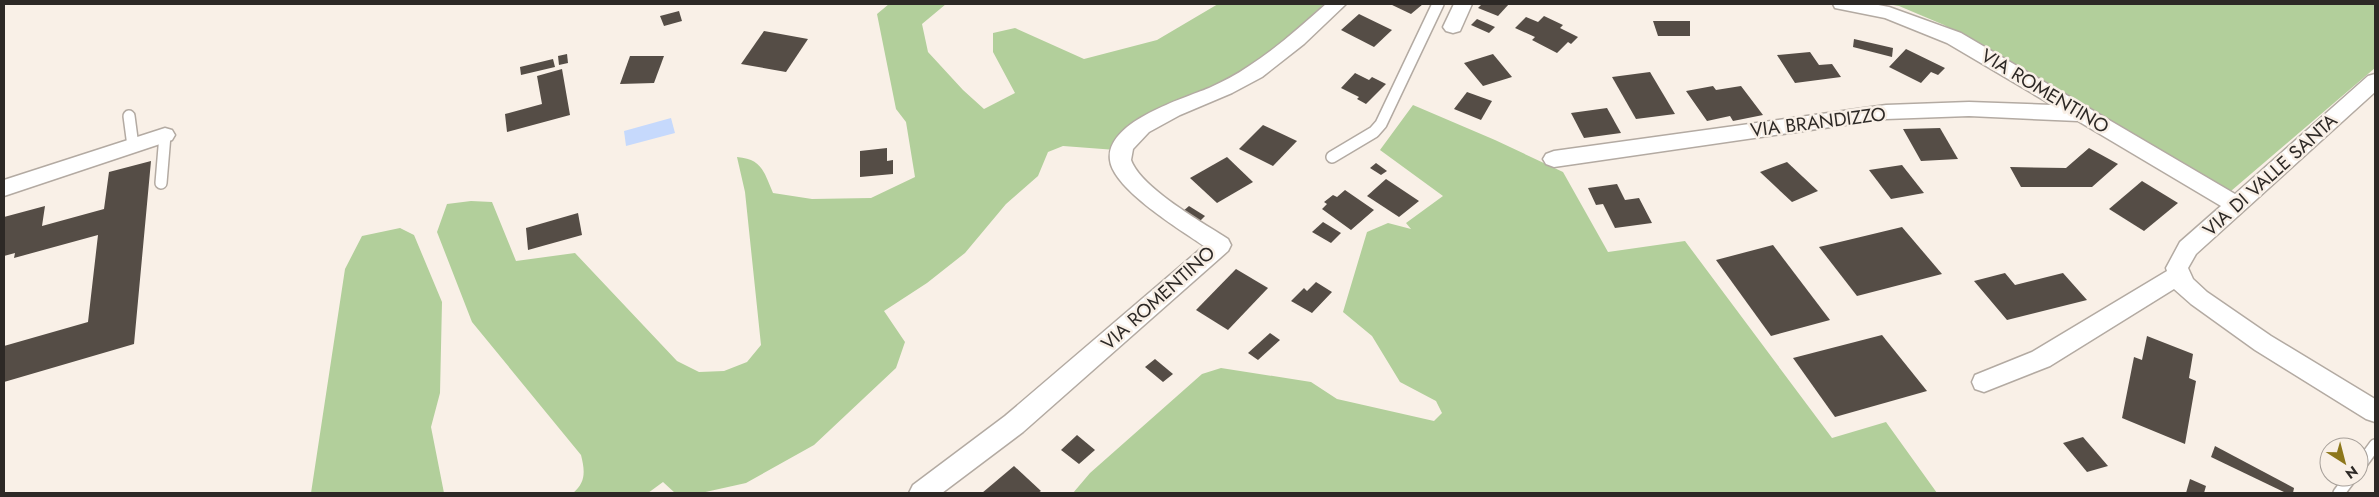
<svg xmlns="http://www.w3.org/2000/svg" width="2379" height="497" font-family="Jost,sans-serif">
  <style>
    .green { fill: #b2cf9b }
    .water { fill: #c6d9fc }
    .building { fill: #554d46 }
    .lines { fill: none; stroke-linecap: round; stroke-linejoin: round }
    .lane-casing { stroke: #b3aaa2; stroke-width: 14 }
    .street-casing { stroke: #b3aaa2; stroke-width: 3 }
    .lane { stroke: #fff; stroke-width: 11 }
    .street { fill: #fff; fill-rule: evenodd }
    .labels { text-anchor: middle; dominant-baseline: central; stroke-width: 5; stroke-linejoin: round; paint-order: stroke }
    .street-label { font-size: 19px; fill: #2d2926; stroke: #f9f0e7 }
  </style>
  <rect width="100%" height="100%" fill="#f9f0e7"/>
  <g class="green">
    <path d="M 889,4 L 946,4 L 922,24 L 928,52 L 963,90 L 984,109 L 1015,93 L 993,52 L 993,33 L 1015,28 L 1084,59 L 1157,40 L 1218,4 L 1324,4 L 1269,55 L 1116,150 L 1063,146 L 1048,152 L 1038,176 L 1006,204 L 965,253 L 927,283 L 884,311 L 905,342 L 896,368 L 814,445 L 746,483 L 701,493 L 675,493 L 663,482 L 648,493 L 573,493 C 586,482 585,471 581,455 L 472,322 L 437,232 L 447,204 L 471,201 L 492,202 L 516,261 L 575,253 L 677,361 L 699,372 L 724,371 L 747,362 L 761,345 L 745,192 L 737,157 C 762,159 764,172 773,193 L 812,199 L 871,198 L 915,177 L 906,122 L 896,109 L 877,14 Z"/>
    <polygon points="1887,4 2371,4 2375,5 2375,68 2231,191 1944,25 1899,6"/>
    <polygon points="1413,105 1495,140 1563,172 1608,252 1685,241 1832,438 1886,422 1937,493 1073,493 1090,473 1202,374 1221,368 1311,382 1337,399 1434,421 1442,413 1436,401 1400,382 1372,336 1343,312 1367,232 1388,223 1411,229 1406,223 1443,196 1380,150"/>
    <polygon points="400,228 414,235 442,302 440,393 431,427 444,493 311,493 345,269 362,236"/>
  </g>
  <polygon class="water" points="671,118 675,133 626,146 624,131"/>
  <g class="building">
    <polygon points="1390,4 1423,4 1411,14"/>
    <polygon points="1482,4 1509,4 1498,16 1478,8"/>
    <polygon points="679,11 682,21 664,26 660,16"/>
    <polygon points="1359,14 1392,30 1374,47 1341,30"/>
    <polygon points="1544,16 1563,25 1560,28 1578,37 1571,44 1568,42 1557,53 1532,40 1535,37 1515,28 1526,17 1538,22"/>
    <polygon points="1477,19 1495,27 1489,33 1471,25"/>
    <polygon points="1653,21 1690,21 1690,36 1658,36"/>
    <polygon points="764,31 808,39 786,72 741,64"/>
    <polygon points="1854,39 1893,48 1892,57 1853,47"/>
    <polygon points="1906,49 1945,68 1938,75 1931,72 1921,83 1889,67"/>
    <polygon points="1810,52 1819,65 1832,64 1841,77 1795,83 1777,55"/>
    <polygon points="567,54 568,63 559,65 558,56"/>
    <polygon points="1493,54 1512,77 1483,86 1464,63"/>
    <polygon points="630,56 664,56 654,83 620,84"/>
    <polygon points="553,59 555,67 521,75 520,67"/>
    <polygon points="562,69 570,115 507,132 505,114 542,104 537,76"/>
    <polygon points="1650,72 1675,114 1636,119 1612,77"/>
    <polygon points="1355,73 1369,80 1372,77 1386,84 1366,104 1357,99 1359,97 1341,88"/>
    <polygon points="1713,86 1716,90 1741,86 1763,115 1733,121 1730,116 1707,121 1686,91"/>
    <polygon points="1467,92 1492,101 1481,120 1454,109"/>
    <polygon points="1607,108 1621,133 1584,138 1571,113"/>
    <polygon points="1263,125 1297,141 1273,166 1239,149"/>
    <polygon points="1940,128 1958,159 1921,161 1903,129"/>
    <polygon points="887,148 887,161 893,160 893,174 860,177 860,151"/>
    <polygon points="2089,148 2118,164 2092,187 2021,187 2010,167 2066,168"/>
    <polygon points="1227,157 1253,182 1217,203 1190,178"/>
    <polygon points="151,161 134,344 4,382 4,346 88,322 98,235 14,258 15,253 4,256 4,217 45,206 42,226 104,209 109,172"/>
    <polygon points="1787,162 1818,191 1792,202 1760,172"/>
    <polygon points="1376,163 1387,171 1381,175 1370,168"/>
    <polygon points="1902,165 1924,193 1891,199 1869,170"/>
    <polygon points="1386,179 1419,201 1399,217 1367,196"/>
    <polygon points="2142,181 2178,203 2144,231 2109,209"/>
    <polygon points="1617,184 1625,200 1639,198 1652,223 1615,228 1603,204 1596,205 1588,188"/>
    <polygon points="1345,190 1374,210 1351,230 1322,209 1327,204 1324,202 1333,195 1337,197"/>
    <polygon points="1189,206 1205,216 1198,223 1182,212"/>
    <polygon points="578,213 582,235 528,250 526,228"/>
    <polygon points="1323,222 1341,233 1331,243 1312,232"/>
    <polygon points="1902,227 1942,274 1857,296 1819,247"/>
    <polygon points="1773,245 1830,320 1771,336 1716,260"/>
    <polygon points="1236,269 1268,288 1228,330 1196,310"/>
    <polygon points="2005,273 2015,285 2063,273 2087,300 2007,320 1974,281"/>
    <polygon points="1316,282 1332,292 1312,313 1291,301 1304,288 1307,291"/>
    <polygon points="1270,333 1280,340 1258,360 1248,353"/>
    <polygon points="1882,335 1927,391 1835,417 1793,358"/>
    <polygon points="2147,336 2193,354 2189,378 2196,381 2185,444 2122,418 2134,357 2142,360"/>
    <polygon points="1155,359 1173,374 1163,382 1145,367"/>
    <polygon points="1077,435 1095,450 1079,464 1061,450"/>
    <polygon points="2083,437 2108,466 2087,472 2063,443"/>
    <polygon points="2215,446 2294,488 2293,493 2286,493 2211,457"/>
    <polygon points="1014,466 1041,491 1038,493 982,493"/>
    <polygon points="2190,479 2206,486 2204,493 2186,493"/>
  </g>
  <g class="lines">
    <g class="lane-casing">
      <g id="lane">
        <polyline points="129,116 133,146"/>
        <polyline points="1332,157 1374,132 1381,124 1438,4"/>
        <polyline points="161,183 165,135"/>
        <polyline points="2359,467 2375,445"/>
        <polyline points="2339,493 2351,477"/>
      </g>
    </g>
    <g class="street-casing">
      <g id="street">
        <path d="M 1326,4 L 1346,4 L 1304,44 L 1262,77 L 1232,93 L 1180,115 L 1149,132 L 1133,149 L 1131,160 C 1141,188 1202,222 1228,239 L 1231,245 L 1228,251 L 1023,432 L 942,493 L 909,493 L 913,485 L 1005,416 L 1204,246 C 1181,230 1113,189 1110,160 C 1105,122 1182,99 1209,88 C 1222,82 1236,75 1249,66 C 1277,48 1301,26 1326,4 Z"/>
        <polygon points="1454,4 1472,4 1460,31 1453,33 1446,31 1443,27"/>
        <polygon points="1833,4 1873,4 1889,7 1961,33 2235,194 2368,76 2375,74 2375,92 2196,254 2188,268 2193,279 2207,292 2271,336 2375,399 2375,422 2366,419 2255,350 2191,304 2174,289 2050,366 1984,392 1975,389 1972,382 1975,375 2032,352 2167,271 2166,268 2180,242 2221,206 2078,121 1969,116 1886,119 1554,167 1546,164 1543,159 1546,154 1554,151 1886,105 1969,102 2052,105 1947,43 1885,18 1835,8"/>
        <polygon points="165,128 172,130 175,135 172,140 4,196 4,180"/>
      </g>
    </g>
    <use href="#lane" class="lane"/>
    <use href="#street" class="street"/>
  </g>
  <g class="labels">
    <g class="street-label">
      <text transform="translate(2045 91) rotate(31)">VIA ROMENTINO</text>
      <text transform="translate(1818 122) rotate(-7)">VIA BRANDIZZO</text>
      <text transform="translate(2270 175) rotate(-42)">VIA DI VALLE SANTA</text>
      <text transform="translate(1158 298) rotate(-42)">VIA ROMENTINO</text>
    </g>
  </g>
  <rect width="2379" height="497" fill="none" stroke="#2d2926" stroke-width="10"/>
  <g transform="translate(2344 462) rotate(144)"><circle r="24" fill="#f9f0e7" stroke="#a7a09a"/>
  <path d="M0-4L9 19L0 12L-9 19Z" fill="#8d771b"/>
  <text y="-8" font-size="14" font-weight="bold" text-anchor="middle" fill="#2d2926">N</text>
  </g>
</svg>
